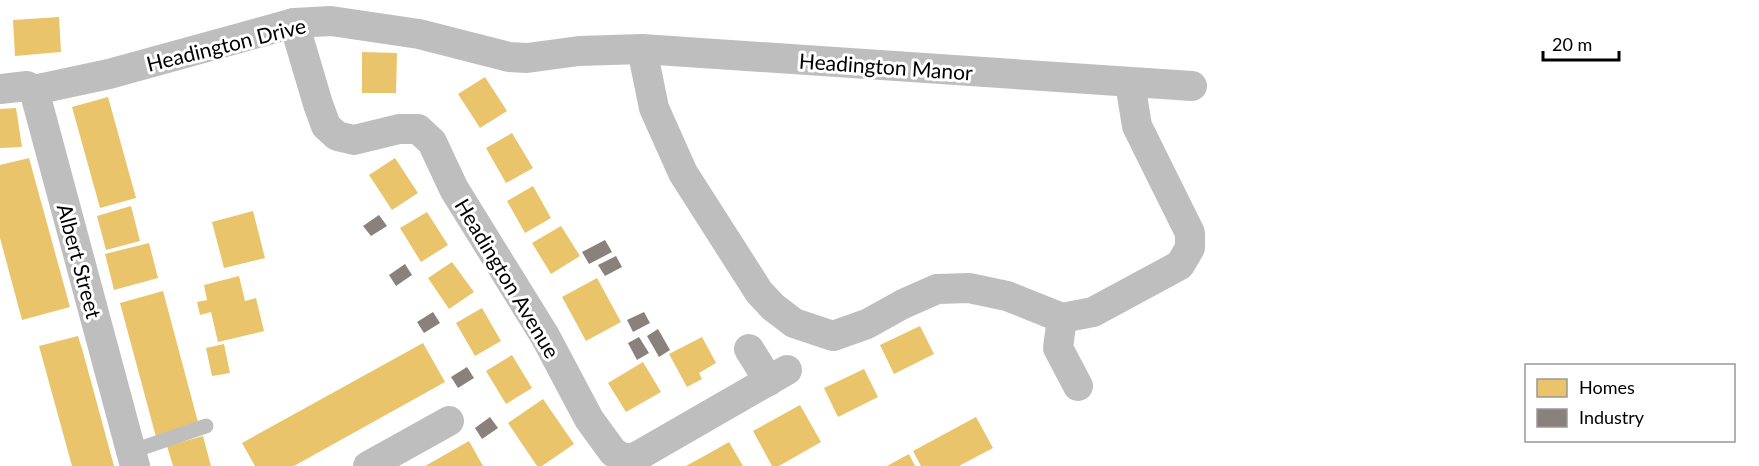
<svg xmlns="http://www.w3.org/2000/svg" width="1759" height="466" font-family="Lato,sans-serif">
  <style>
    .homes { fill: #e9c46a }
    .industry { fill: #8a817c }
    .lines { fill: none; stroke-linecap: round; stroke-linejoin: round }
    .lane { stroke: #bebebe; stroke-width: 15 }
    .street { stroke: #bebebe; stroke-width: 30 }
    .labels { text-anchor: middle; dominant-baseline: central; stroke-width: 6; stroke-linejoin: round; paint-order: stroke }
    .street-label { font-size: 21px; fill: #000; stroke: #fff }
  </style>
  <rect width="100%" height="100%" fill="#fff"/>
  <g class="homes">
    <polygon points="59,17 61,52 15,56 13,20"/>
    <polygon points="362,52 397,53 396,93 362,93"/>
    <polygon points="485,77 507,111 480,128 458,94"/>
    <polygon points="108,97 136,198 100,208 72,107"/>
    <polygon points="16,108 22,147 0,148 0,109"/>
    <polygon points="512,133 533,168 506,183 486,148"/>
    <polygon points="29,158 70,307 22,320 0,238 0,165"/>
    <polygon points="395,158 418,193 392,210 369,175"/>
    <polygon points="533,186 551,218 525,233 507,201"/>
    <polygon points="131,206 140,241 106,250 97,216"/>
    <polygon points="253,211 265,258 224,268 212,222"/>
    <polygon points="427,212 448,245 421,262 400,228"/>
    <polygon points="561,226 580,256 551,274 532,243"/>
    <polygon points="149,243 158,278 114,290 105,254"/>
    <polygon points="452,262 474,292 449,309 428,278"/>
    <polygon points="239,276 245,301 256,298 264,331 218,342 211,312 200,315 197,302 207,300 204,285"/>
    <polygon points="597,278 621,322 586,341 562,297"/>
    <polygon points="163,291 199,426 156,437 120,303"/>
    <polygon points="482,308 501,341 475,356 456,323"/>
    <polygon points="920,326 934,354 894,374 880,345"/>
    <polygon points="78,336 83,352 114,466 72,466 39,346"/>
    <polygon points="702,337 716,363 699,373 702,379 687,387 669,354"/>
    <polygon points="423,343 445,382 294,466 255,466 242,443"/>
    <polygon points="224,344 230,373 212,376 206,348"/>
    <polygon points="512,355 532,388 506,404 486,371"/>
    <polygon points="643,362 661,392 626,412 608,383"/>
    <polygon points="864,369 878,397 838,417 824,388"/>
    <polygon points="543,399 574,444 542,466 537,466 508,423"/>
    <polygon points="800,405 821,442 779,466 772,466 753,431"/>
    <polygon points="976,417 993,448 959,466 921,466 913,451"/>
    <polygon points="203,436 211,466 173,466 167,446"/>
    <polygon points="469,441 483,466 425,466 441,457"/>
    <polygon points="729,442 743,466 686,466 706,455"/>
    <polygon points="909,454 915,466 887,466"/>
  </g>
  <g class="industry">
    <polygon points="379,215 387,226 371,236 363,226"/>
    <polygon points="605,240 612,252 589,264 582,252"/>
    <polygon points="616,256 622,267 605,276 598,265"/>
    <polygon points="405,264 412,275 396,286 389,275"/>
    <polygon points="433,312 440,323 424,333 417,322"/>
    <polygon points="644,312 650,323 633,332 627,320"/>
    <polygon points="658,329 670,350 659,357 647,336"/>
    <polygon points="639,337 649,353 637,360 628,343"/>
    <polygon points="467,367 474,378 458,388 451,377"/>
    <polygon points="490,417 498,428 482,439 475,428"/>
  </g>
  <g class="lines">
    <polyline class="lane" points="130,452 206,426"/>
    <g class="street">
      <polyline points="294,23 318,104 326,126 337,136 354,140 399,129 418,129 432,142 454,189 545,336 589,419 613,452 624,459 636,457 787,370"/>
      <polyline points="642,49 654,108 683,173 759,292 773,307 794,323 833,336 867,324 903,304 937,289 969,288 1007,296 1062,318 1093,312 1180,265 1190,248 1190,233 1137,126 1130,83"/>
      <polyline points="0,89 27,86 34,90"/>
      <polyline points="34,90 109,74 294,23 331,21 419,34 509,57 527,58 579,51 642,49 1192,86"/>
      <polyline points="34,90 135,466"/>
      <polyline points="1062,318 1058,348 1078,386"/>
      <polyline points="749,349 769,381"/>
      <polyline points="368,466 449,421"/>
    </g>
  </g>
  <g class="labels">
    <g class="street-label">
      <text transform="translate(226 44) rotate(-14)">Headington Drive</text>
      <text transform="translate(886 66) rotate(4)">Headington Manor</text>
      <text transform="translate(80 261) rotate(75)">Albert Street</text>
      <text transform="translate(508 278) rotate(59)">Headington Avenue</text>
    </g>
  </g>
  <rect x="1525" y="364" width="210" height="78" fill="#ffffff" stroke="#999999" stroke-width="1.5"/>
  <rect x="1537" y="379" width="30" height="18" fill="#e9c46a" stroke="#999999" stroke-width="1.5"/>
  <text x="1579" y="394" font-size="18" fill="#000000">Homes</text>
  <rect x="1537" y="409" width="30" height="18" fill="#8a817c" stroke="#999999" stroke-width="1.5"/>
  <text x="1579" y="424" font-size="18" fill="#000000">Industry</text>
  <path d="M1543 51v9h76v-9" fill="none" stroke="#000000" stroke-width="3"/>
  <text x="1552" y="51" font-size="18" fill="#000000" stroke="#ffffff" stroke-width="4.5" paint-order="stroke">20 m</text>
</svg>
